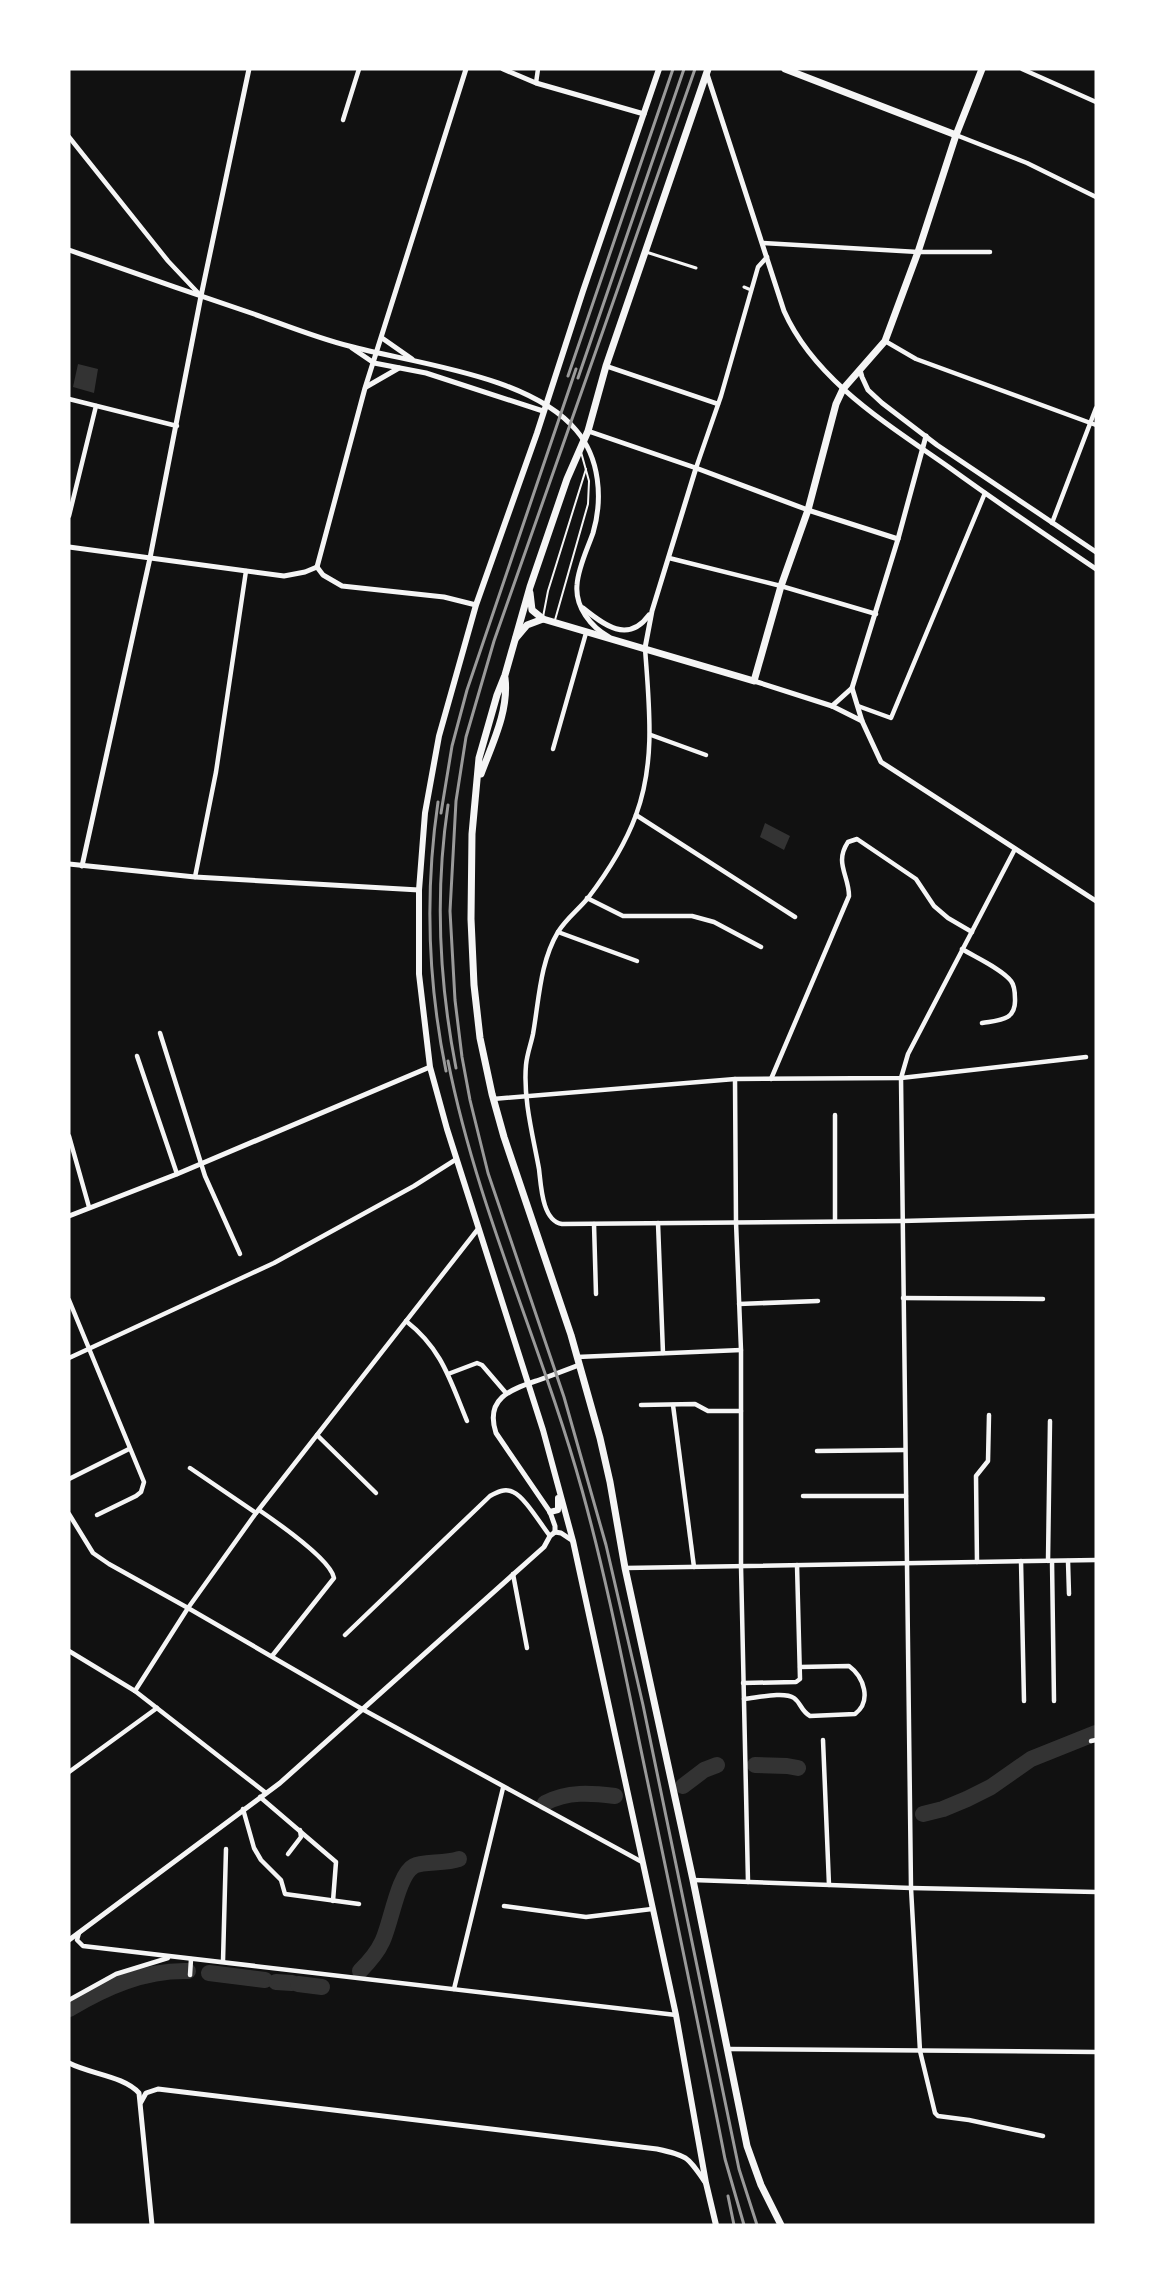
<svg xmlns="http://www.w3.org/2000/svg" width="1165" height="2294" font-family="'Fira Sans',sans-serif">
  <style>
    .water { fill: #333 }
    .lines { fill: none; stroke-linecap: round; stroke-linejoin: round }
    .river { stroke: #333; stroke-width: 16 }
    .service { stroke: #f5f5f5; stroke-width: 2 }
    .pedestrian { stroke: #f5f5f5; stroke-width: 3 }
    .minor { stroke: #f5f5f5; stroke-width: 4.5 }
    .tertiary { stroke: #f5f5f5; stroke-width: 5 }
    .secondary { stroke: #f5f5f5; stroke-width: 6 }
    .primary { stroke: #f5f5f5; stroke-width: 7 }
    .rail { stroke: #9a9a9a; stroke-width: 3 }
  </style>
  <rect width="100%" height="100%" fill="#111"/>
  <g class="water">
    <polygon points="78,364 98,369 94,393 73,387"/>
    <polygon points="765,823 790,836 784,850 760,837"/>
  </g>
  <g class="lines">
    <g class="river">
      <polyline points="755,1765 787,1766 798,1768"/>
      <polyline points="683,1786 704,1770 717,1765"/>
      <path d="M 545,1803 C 568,1791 591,1793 615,1796"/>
      <polyline points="923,1814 943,1809 967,1799 991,1787 1031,1759 1096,1733"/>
      <path d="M 360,1971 C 369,1962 377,1953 382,1942 C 391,1924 398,1874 414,1866 C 422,1861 445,1864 459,1859"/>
      <polyline points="209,1973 265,1980"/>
      <polyline points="276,1982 292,1983"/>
      <polyline points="298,1984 322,1987"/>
      <path d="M 69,2009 C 106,1987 144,1970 188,1971"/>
    </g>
    <g class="service">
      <polyline points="543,617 548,591 586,469"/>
      <polyline points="555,620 588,504 589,481 581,452"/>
    </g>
    <g class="pedestrian">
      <polyline points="646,252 696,268"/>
      <polyline points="744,287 751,290"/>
    </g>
    <g class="minor">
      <polyline points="1022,69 1096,102"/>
      <polyline points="536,83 538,69"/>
      <polyline points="343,120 359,69"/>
      <polyline points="956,135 1027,163 1096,197"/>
      <polyline points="69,137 168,261 201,296"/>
      <polyline points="763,243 918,252 990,252"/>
      <polyline points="885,341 916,359 1096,425"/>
      <polyline points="606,366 718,404"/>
      <polyline points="69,399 177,426"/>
      <polyline points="588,431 696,468 721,396 758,267 767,257"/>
      <polyline points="69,516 96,406"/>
      <polyline points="1052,523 1096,408"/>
      <polyline points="669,558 781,586 876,614"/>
      <path d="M 645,648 C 649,705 656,761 636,815 C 625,845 607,873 588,898 C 578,910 566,919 558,932 C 540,962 539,1000 533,1034 C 531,1044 527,1054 526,1065 C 523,1099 533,1136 539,1169 C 541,1185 542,1221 562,1224 L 902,1221 L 1096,1216"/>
      <polyline points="858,706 891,718 985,493"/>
      <polyline points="651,735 706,755"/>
      <polyline points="553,749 586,633"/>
      <polyline points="636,815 795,917"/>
      <polyline points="1015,849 908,1054 901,1078 911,1888 920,2051 935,2113 938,2116 969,2120 1043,2136"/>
      <polyline points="195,877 216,772 246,571"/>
      <polyline points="587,898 623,916 692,916 714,922 761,947"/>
      <polyline points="558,932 637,961"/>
      <path d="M 962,949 C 975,957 1002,969 1011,981 C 1015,986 1015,993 1015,999 C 1016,1021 999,1020 982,1023"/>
      <polyline points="160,1033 205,1176 240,1254"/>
      <polyline points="137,1056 177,1174"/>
      <polyline points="735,1079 736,1222 741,1350 741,1566 748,1882"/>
      <path d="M 771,1079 L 849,896 C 849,875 834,863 848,842 L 857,839 L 916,879 L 934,906 L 948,918 L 972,932"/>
      <polyline points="493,1099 735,1079 901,1078 1086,1057"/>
      <polyline points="835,1115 835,1221"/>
      <polyline points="69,1136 89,1207"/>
      <polyline points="658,1223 663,1353"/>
      <polyline points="594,1224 596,1294"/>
      <polyline points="903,1298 1043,1299"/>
      <polyline points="69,1300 144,1482 141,1492 136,1496 97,1515"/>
      <polyline points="739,1304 818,1301"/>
      <path d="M 406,1321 C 442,1349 450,1380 467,1421"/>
      <polyline points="577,1357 741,1350"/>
      <polyline points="69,1358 274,1263 414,1186 455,1160"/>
      <polyline points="448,1374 477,1363 482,1365 506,1393"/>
      <polyline points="641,1405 695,1404 708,1411 741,1411"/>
      <polyline points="673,1405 694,1567"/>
      <polyline points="317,1435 376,1493"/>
      <polyline points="817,1451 905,1450"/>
      <polyline points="190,1468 256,1513"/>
      <polyline points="69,1479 129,1449"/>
      <polyline points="803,1496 906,1496"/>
      <path d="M 259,1510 C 275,1521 331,1560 334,1578 L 272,1656"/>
      <polyline points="69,1514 93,1553 109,1564 188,1608 362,1709 642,1862"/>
      <polyline points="1021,1561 1024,1701"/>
      <polyline points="1048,1561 1050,1421"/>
      <polyline points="1052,1561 1054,1701"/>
      <polyline points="1068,1561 1069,1594"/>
      <polyline points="977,1562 976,1476 988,1461 989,1415"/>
      <polyline points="625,1568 1096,1560"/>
      <polyline points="513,1574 527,1648"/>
      <path d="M 345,1635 L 490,1496 C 497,1492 505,1488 513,1492 C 525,1497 541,1525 550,1536"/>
      <polyline points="69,1651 135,1691 266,1793"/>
      <polyline points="743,1683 796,1682 800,1679 797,1565"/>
      <polyline points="135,1691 188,1608 256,1513 478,1229"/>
      <path d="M 744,1699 C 756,1698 784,1691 794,1698 C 801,1703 801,1711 810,1716 L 855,1714 C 872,1701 864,1677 849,1666 L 800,1667"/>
      <polyline points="823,1740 829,1885"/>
      <polyline points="1091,1741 1096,1740"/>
      <polyline points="69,1772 157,1708"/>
      <polyline points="260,1797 336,1862 333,1901"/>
      <polyline points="243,1809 254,1848 261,1860 281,1880 285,1894 359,1904"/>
      <polyline points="288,1854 301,1837 300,1830"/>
      <polyline points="693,1880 911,1888 1096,1892"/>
      <polyline points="504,1906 586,1917 652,1909"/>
      <polyline points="79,1933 77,1940 83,1946 676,2015"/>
      <polyline points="223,1961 226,1849"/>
      <polyline points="190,1975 191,1959"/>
      <polyline points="454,1989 503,1788"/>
      <polyline points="69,2000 116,1974 168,1958"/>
      <polyline points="727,2049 1096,2052"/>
    </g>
    <g class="tertiary">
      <polyline points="503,69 536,83 644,114"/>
      <path d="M 707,74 L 784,311 C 815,381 889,425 950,468 C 998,503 1047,536 1096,569"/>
      <path d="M 69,250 C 131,272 192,293 254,314 C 285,325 317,338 349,346 C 416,364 529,375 576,430 C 600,458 603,499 593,533 C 587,550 578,568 577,585 C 575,607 591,627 609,637"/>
      <polyline points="382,338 412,359"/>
      <polyline points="352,348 374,363 426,373 543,411"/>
      <polyline points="860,370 862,377 868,390 882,403 937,445 1096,552"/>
      <polyline points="366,387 399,368"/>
      <polyline points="926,436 898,539 852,688 862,721 881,762 1096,901"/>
      <polyline points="69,547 284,576 305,572 317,567"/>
      <polyline points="317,567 365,388 466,69"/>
      <polyline points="317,567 323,575 342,586 444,597 476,605"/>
      <path d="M 583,608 C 604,625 628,644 649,615"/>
      <polyline points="645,648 652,611 696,468 808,510 898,539"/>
      <polyline points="754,681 832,706 862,721"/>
      <polyline points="832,706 852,688"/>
      <polyline points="69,864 195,877 419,890"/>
      <polyline points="82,866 150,558 201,296 249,69"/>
      <polyline points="69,1216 177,1174 430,1067"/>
      <path d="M 555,1532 L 555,1526 L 550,1512 L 496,1433 C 484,1397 513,1389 539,1380 C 553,1375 566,1370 579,1365"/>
      <polyline points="555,1532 561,1533 573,1541"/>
      <polyline points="69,1940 280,1783 544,1547 550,1536 555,1532"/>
      <path d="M 69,2063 C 90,2074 124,2076 139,2093 L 152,2225"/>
      <path d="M 141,2102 L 146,2093 L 158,2089 L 657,2149 C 688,2156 687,2156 705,2182"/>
    </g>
    <g class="secondary">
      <polyline points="659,69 583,291 537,433 476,605 439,736 425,813 419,890 419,974 430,1067 447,1129 543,1430 573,1541 676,2015 706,2183 716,2225"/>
      <polyline points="550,1512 558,1510 558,1498"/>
    </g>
    <g class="primary">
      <polyline points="708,69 606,366 588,431 567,479 530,587 505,675 497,695 479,758 472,834 471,919 474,985 480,1038 492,1094 504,1137 571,1335 600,1438 610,1482 625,1568 693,1880 747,2146 761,2185 781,2225"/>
      <polyline points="785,69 956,135"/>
      <polyline points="530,593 532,610 543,619 754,681 781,586 808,510 836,404 843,389 885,341 918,252 956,135 982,69"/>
      <polyline points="516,638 527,625 543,619"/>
      <path d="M 481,774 C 492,744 509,711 505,678"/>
    </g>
    <g class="rail">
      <polyline points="695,69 494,641 466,737 456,801 450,911 455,1000 462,1057 470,1100 488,1173 564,1397 606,1545 643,1705 739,2169 757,2225"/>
      <polyline points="568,376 673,69"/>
      <polyline points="578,378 684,69"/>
      <path d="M 438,802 C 425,891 428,983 446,1071"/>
      <path d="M 448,805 C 435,892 439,981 456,1068"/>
      <polyline points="441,813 452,746 467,690 576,369"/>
      <path d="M 448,1061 C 477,1208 542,1346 582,1490 C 608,1584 626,1679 646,1774 C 673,1902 700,2031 725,2159 L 744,2225"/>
      <polyline points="728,2196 734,2225"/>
    </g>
  </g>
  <rect width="1165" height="2294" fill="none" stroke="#ffffff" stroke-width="141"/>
</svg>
